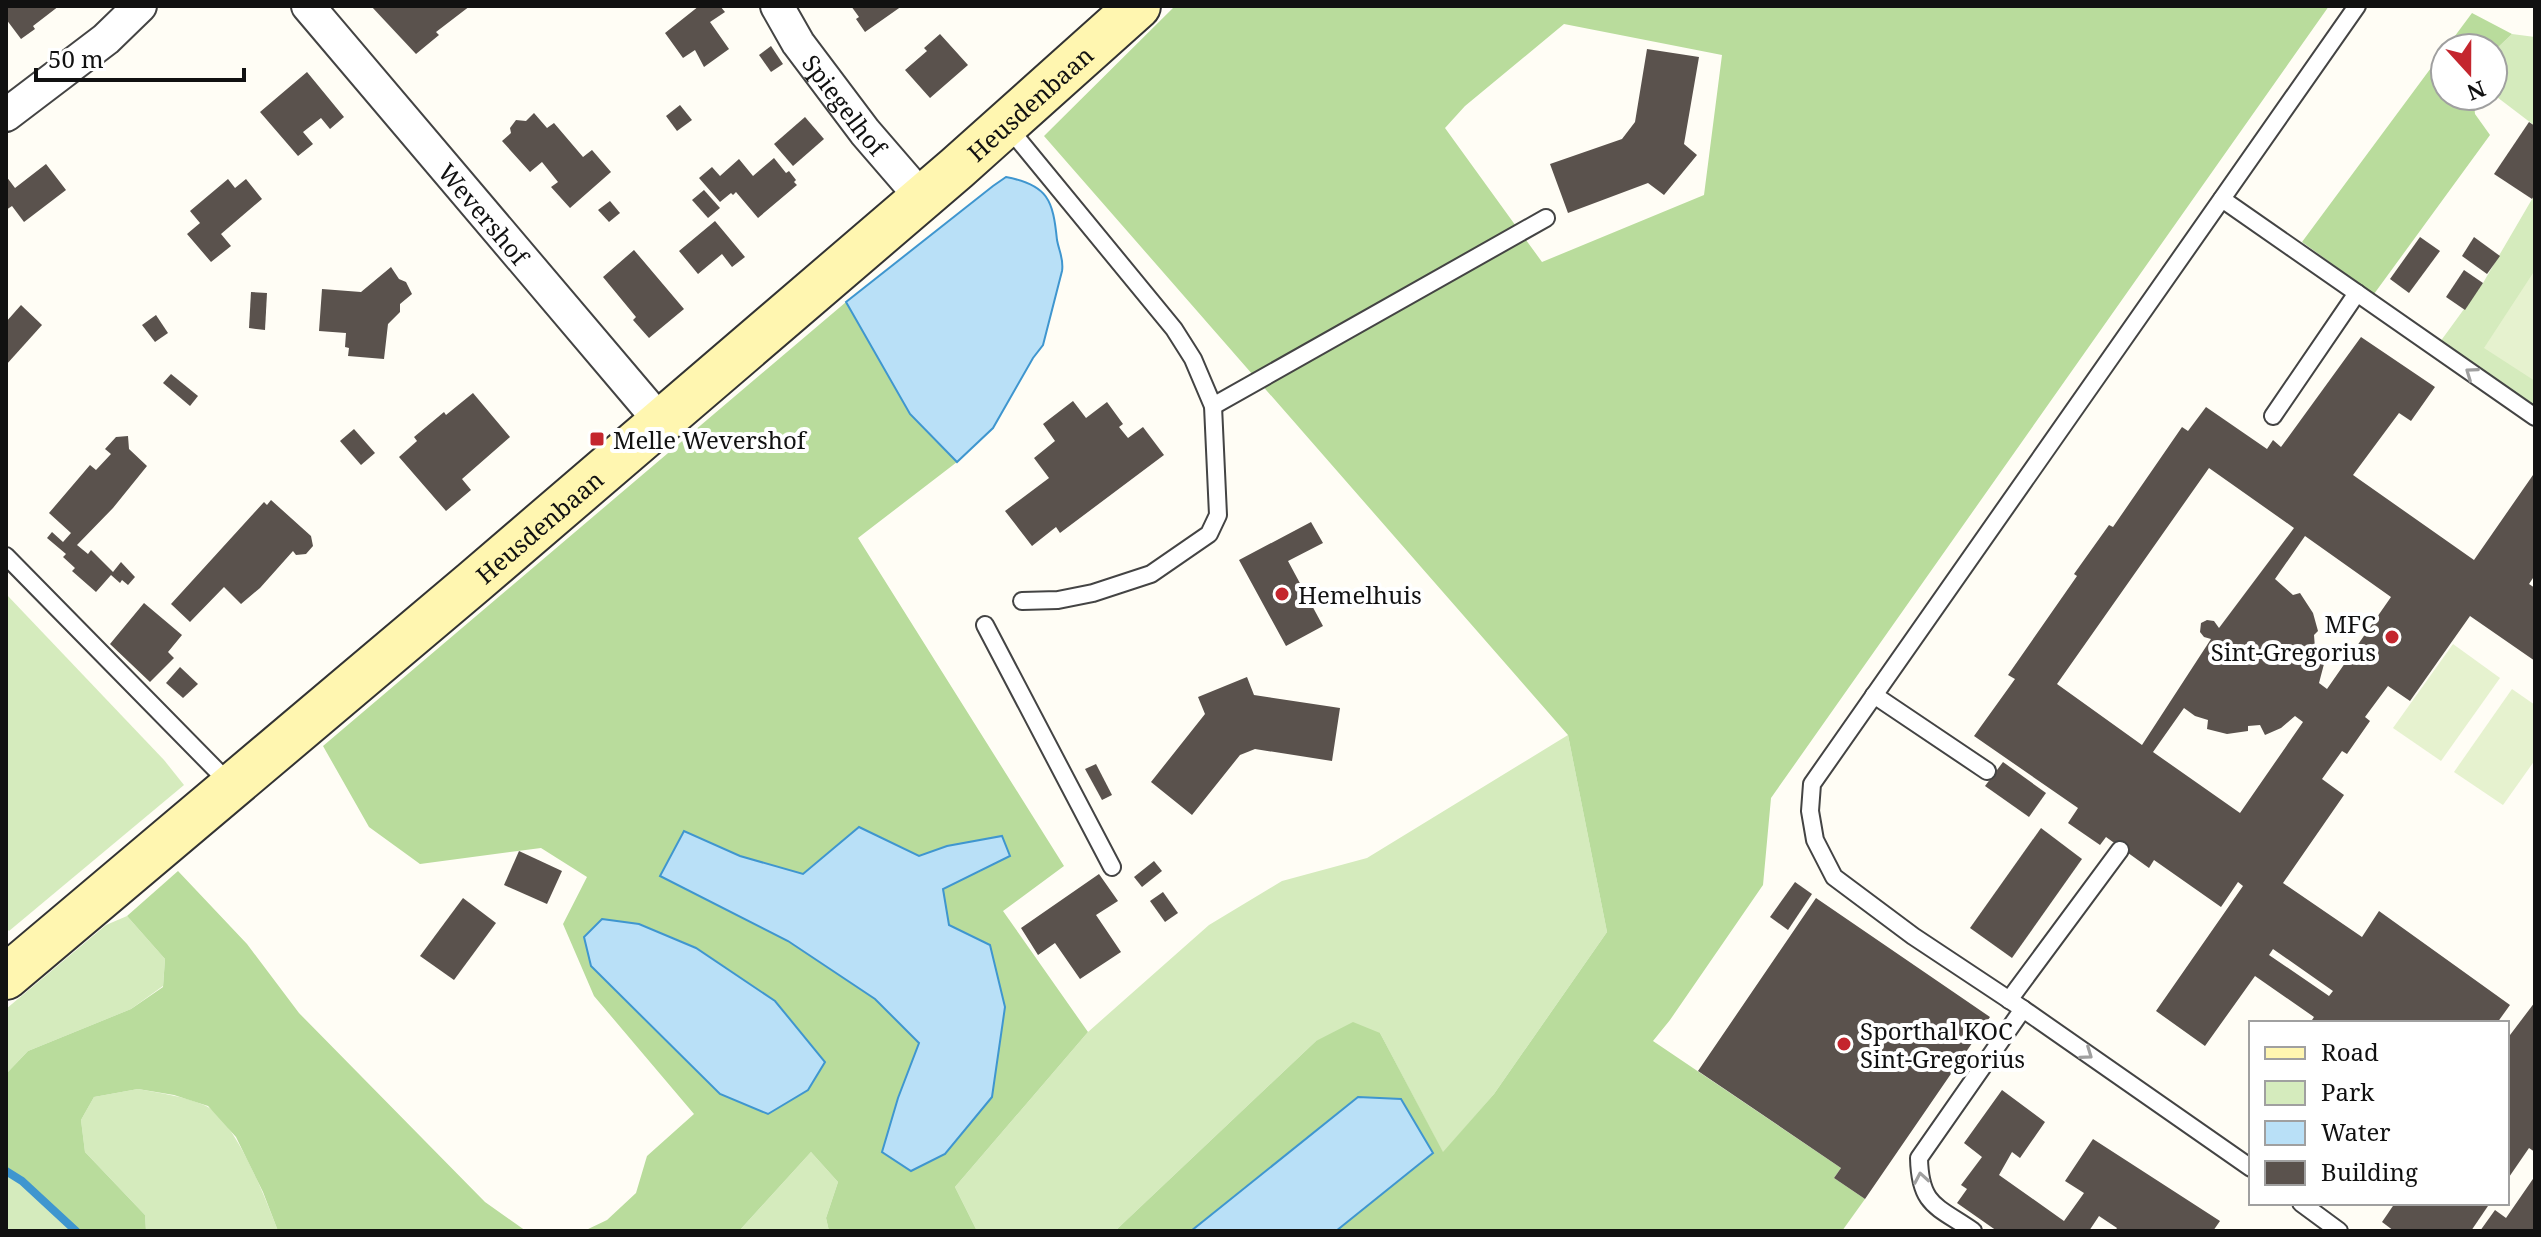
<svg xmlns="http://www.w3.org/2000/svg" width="2541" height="1237" font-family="'Noto Serif',serif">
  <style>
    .green { fill: #d5ebbd }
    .forest { fill: #b9dc9c; fill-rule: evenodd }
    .pitch { fill: #e6f2cf }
    .water { fill: #b9e0f7; stroke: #3f96cf; stroke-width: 2 }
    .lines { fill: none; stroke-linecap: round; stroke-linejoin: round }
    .stream { stroke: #3f96cf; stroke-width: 8 }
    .building { fill: #5a524d; fill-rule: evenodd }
    .lane-casing { stroke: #444; stroke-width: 20 }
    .street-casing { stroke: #444; stroke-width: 36 }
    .secondary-casing { stroke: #333; stroke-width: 48 }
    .lane { stroke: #fff; stroke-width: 16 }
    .street { stroke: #fff; stroke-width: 32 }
    .secondary { stroke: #fff6b0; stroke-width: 44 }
    .oneway { stroke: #a0a0a0 }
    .poi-dot { fill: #c4262e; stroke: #fff; stroke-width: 3 }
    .labels { text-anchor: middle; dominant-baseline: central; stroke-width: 8; stroke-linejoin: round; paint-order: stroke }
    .street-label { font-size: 24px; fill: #111; stroke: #fff }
    .poi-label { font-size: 24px; fill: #111; stroke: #fff; text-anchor: start }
  </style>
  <rect width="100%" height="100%" fill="#fffdf5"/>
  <g class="green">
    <polygon points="2512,34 2535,37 2535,126 2493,94 2493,52"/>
    <polygon points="2535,194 2535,408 2440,342 2483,283"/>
    <polygon points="6,594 164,760 184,785 9,931 6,928"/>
    <polygon points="1568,735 1607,932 1494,1094 1443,1153 1380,1033 1316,1041 1115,1231 977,1231 955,1187 1088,1032 1209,925 1282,881 1367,858"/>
    <polygon points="127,916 165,959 163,986 131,1009 28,1051 6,1074 6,1009 106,925"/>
    <path d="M 138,1089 C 160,1093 183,1096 204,1105 C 235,1118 266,1200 278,1231 L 146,1231 L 145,1215 L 85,1152 L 81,1120 L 94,1097 Z"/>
    <polygon points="811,1152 838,1182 826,1218 829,1231 739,1231"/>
    <polygon points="6,1171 22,1181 76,1231 6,1231"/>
  </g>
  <g class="forest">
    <path d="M 1175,6 L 2329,6 L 1771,798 L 1763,885 L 1670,1020 L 1653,1041 L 1841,1168 L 1834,1178 L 1865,1199 L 1842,1231 L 1336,1231 L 1433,1153 L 1358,1097 L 1191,1231 L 1115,1231 L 1316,1041 L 1353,1022 L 1380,1033 L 1443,1152 L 1494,1094 L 1607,932 L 1568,735 L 1044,136 ZM 1564,24 L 1722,55 L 1704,195 L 1542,262 L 1445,128 L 1465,106 Z"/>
    <polygon points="2472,13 2512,34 2493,52 2493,48 2446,48"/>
    <polygon points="2445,49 2445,96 2473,96 2475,114 2490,135 2374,294 2302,242"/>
    <path d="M 846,302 L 910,414 L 957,462 L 858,538 L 1064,866 L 1003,911 L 1088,1032 L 955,1187 L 977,1231 L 829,1231 L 826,1218 L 838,1182 L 811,1152 L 739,1231 L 584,1231 L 607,1220 L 636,1193 L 647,1156 L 694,1114 L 594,996 L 563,924 L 587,877 L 541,848 L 420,864 L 369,827 L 323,746 ZM 859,827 L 919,856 L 947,846 L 981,871 L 943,888 L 949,925 L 992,1097 L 969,1122 L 898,1098 L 919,1043 L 875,999 L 788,941 L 660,876 L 685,832 L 740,856 L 803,874 ZM 640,924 L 697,948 L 775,1001 L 720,1094 L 591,966 Z"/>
    <polygon points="178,871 247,944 299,1013 485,1202 526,1231 278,1231 263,1192 236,1137 208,1106 174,1095 138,1089 94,1097 81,1120 85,1152 145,1215 146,1231 76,1231 22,1181 6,1171 6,1074 28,1051 131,1009 163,987 165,959 127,916"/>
  </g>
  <g class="pitch">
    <polygon points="2535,270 2535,381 2484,348"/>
    <polygon points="2453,644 2500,678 2441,761 2393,728"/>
    <polygon points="2512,689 2535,705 2535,760 2503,805 2454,772"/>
  </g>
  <g class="water">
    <path d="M 1006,177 C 1048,185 1053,200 1057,240 C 1059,251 1064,259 1062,271 L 1043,345 L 1033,358 L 993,428 L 957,462 L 910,414 L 846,302 L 993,186 Z"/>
    <polygon points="859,827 919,856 947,846 1002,836 1010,856 943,889 949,925 990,945 1005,1007 992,1097 945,1154 911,1171 882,1152 898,1098 919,1043 875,999 788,941 660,876 684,831 740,856 803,874"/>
    <polygon points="602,919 639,924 696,948 775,1001 825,1062 808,1090 768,1114 720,1094 591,966 584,937"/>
    <polygon points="1358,1097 1401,1099 1433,1153 1336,1231 1191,1231"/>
  </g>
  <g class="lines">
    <polyline class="stream" points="6,1171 22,1181 76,1231"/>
  </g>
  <g class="building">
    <polygon points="6,6 59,6 33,26 35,29 21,39 6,19"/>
    <polygon points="371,6 470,6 436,32 439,35 416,54"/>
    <polygon points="699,6 720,6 725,12 710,22 729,49 704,67 695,50 683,58 665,33"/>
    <polygon points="851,6 902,6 865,32 856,19 859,17"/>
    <polygon points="940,34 968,65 930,98 905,70 927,51 924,48"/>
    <polygon points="771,46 783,64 771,72 759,55"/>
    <polygon points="1647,49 1699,57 1684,144 1697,155 1664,195 1648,183 1568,213 1550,164 1622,139 1635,122"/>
    <polygon points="307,72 344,117 330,129 321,118 303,132 313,144 298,156 260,112"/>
    <polygon points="680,105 692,120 677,131 666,116"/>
    <polygon points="534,113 547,128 554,123 583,157 592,150 611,172 570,208 551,187 558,182 542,162 530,172 502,141 511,133 510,128 516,120 526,121"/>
    <polygon points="805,117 824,139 793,166 774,144"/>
    <polygon points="2529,122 2535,126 2535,194 2532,199 2494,174"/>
    <polygon points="774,158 786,173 789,171 796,180 794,182 797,185 758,218 736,192 733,195 731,193 720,202 699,178 712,167 720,176 739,159 753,176"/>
    <polygon points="46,164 66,190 24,222 12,206 6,210 6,176 15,188"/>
    <polygon points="228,179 235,188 246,179 262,199 221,234 231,246 211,262 187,234 200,223 190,211"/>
    <polygon points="704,190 720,208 708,218 692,200"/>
    <polygon points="610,201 620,213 609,222 598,210"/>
    <polygon points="715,221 745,257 732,267 722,254 698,274 679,251"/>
    <polygon points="2420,237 2440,251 2409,293 2390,279"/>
    <polygon points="2474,237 2500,256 2487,274 2462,256"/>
    <polygon points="634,250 684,309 649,338 633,320 636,317 603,277"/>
    <polygon points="391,267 399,279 406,282 412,294 400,304 400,312 388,324 384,359 348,356 349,348 345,347 346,333 319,331 322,289 361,292"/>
    <polygon points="2464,270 2483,283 2465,310 2446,297"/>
    <polygon points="251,292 267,293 265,330 249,328"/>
    <polygon points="21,305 42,325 6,365 6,322"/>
    <polygon points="156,315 168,333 155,342 142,325"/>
    <path d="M 2361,337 L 2435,387 L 2411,421 L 2399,413 L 2353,475 L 2474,560 L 2533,475 L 2535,477 L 2535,575 L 2529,584 L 2535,588 L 2535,661 L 2470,616 L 2410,701 L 2388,686 L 2365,717 L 2370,721 L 2347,754 L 2342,751 L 2322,779 L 2344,795 L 2283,883 L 2362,937 L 2379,911 L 2510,1005 L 2497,1023 L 2310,1023 L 2314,1017 L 2255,976 L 2205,1046 L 2156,1011 L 2243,886 L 2238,882 L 2221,907 L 2154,860 L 2149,868 L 2106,837 L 2100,845 L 2068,823 L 2078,808 L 1974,736 L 2015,679 L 2008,675 L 2077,576 L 2074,574 L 2109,525 L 2113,527 L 2182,427 L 2188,431 L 2206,407 L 2267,449 L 2273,440 L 2281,447 ZM 2209,468 L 2294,528 L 2219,628 L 2214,621 L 2207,620 L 2201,623 L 2200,632 L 2204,637 L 2211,639 L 2142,745 L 2057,684 ZM 2305,536 L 2391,597 L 2327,689 L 2319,683 L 2324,664 L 2325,649 L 2315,648 L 2314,635 L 2318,631 L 2313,613 L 2300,593 L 2293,595 L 2275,579 ZM 2184,708 L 2195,716 L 2208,720 L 2207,729 L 2227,734 L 2248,731 L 2248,726 L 2260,725 L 2265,735 L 2281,728 L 2295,716 L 2303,722 L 2240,813 L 2153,752 ZM 2273,949 L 2333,991 L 2329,996 L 2269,955 Z"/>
    <polygon points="171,374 198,396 190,406 163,383"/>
    <polygon points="473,393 510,437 462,479 471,490 446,511 399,457 417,441 414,437 444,412 446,415"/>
    <polygon points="1073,401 1086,418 1107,402 1123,424 1119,427 1128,438 1143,427 1164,455 1060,533 1056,527 1032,546 1005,511 1049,478 1034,458 1055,441 1043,424"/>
    <polygon points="354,429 375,453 361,465 340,441"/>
    <polygon points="128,436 129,449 147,466 113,508 77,545 88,554 91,550 113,572 121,562 135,577 128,585 122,580 120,583 111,575 96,592 72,571 75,568 63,557 66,554 47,538 52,532 63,542 71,533 49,513 90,465 96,470 111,454 105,449 116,437"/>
    <polygon points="271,500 311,536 313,546 306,554 296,555 293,551 260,588 241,604 224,587 190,622 171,604 264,502 267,505"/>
    <polygon points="1311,522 1323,543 1288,561 1323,626 1286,646 1239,560"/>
    <polygon points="144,603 182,635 168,652 174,658 150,682 110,644"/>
    <polygon points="180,667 198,684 183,698 166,683"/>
    <polygon points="1247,677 1254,695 1340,708 1332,761 1255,749 1240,755 1192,815 1151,782 1205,714 1198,697"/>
    <polygon points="2003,762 2046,793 2029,817 1985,786"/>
    <polygon points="1096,764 1112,795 1102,800 1085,769"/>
    <polygon points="2041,828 2082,859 2012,958 1970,928"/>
    <polygon points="519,851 562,871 547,904 504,885"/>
    <polygon points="1154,861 1162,871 1142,887 1134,877"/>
    <polygon points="1099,874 1118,901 1096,915 1121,952 1080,979 1055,943 1038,955 1021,928"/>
    <polygon points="1795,882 1812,894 1788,930 1770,917"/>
    <polygon points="1163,892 1178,913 1165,922 1150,901"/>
    <polygon points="463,898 496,923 454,980 420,956"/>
    <polygon points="1816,898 1990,1017 1865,1199 1834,1178 1841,1168 1698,1071"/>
    <polygon points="2535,1002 2535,1152 2529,1148 2507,1180 2507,1039"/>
    <polygon points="2002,1090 2045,1122 2020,1158 2012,1152 1999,1175 2064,1221 2084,1193 2065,1181 2093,1139 2220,1221 2213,1231 2115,1231 2117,1228 2099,1216 2089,1231 1997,1231 1957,1203 1967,1189 1961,1185 1982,1157 1964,1143"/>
    <polygon points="2535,1176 2535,1231 2480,1231 2495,1210 2506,1218"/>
    <polygon points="2395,1203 2490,1203 2471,1231 2394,1231 2382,1222"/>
  </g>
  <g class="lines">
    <g class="lane-casing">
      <g id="lane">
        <polyline points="1008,127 1174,329 1193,359 1213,406 1218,515 1209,534 1151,574 1093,593 1058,600 1022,601"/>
        <polyline points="2222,199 2535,417"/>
        <polyline points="1213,406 1546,218"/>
        <polyline points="2273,416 2357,293"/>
        <polyline points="6,556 232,786"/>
        <polyline points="985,625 1112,867"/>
        <polyline points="1874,695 1987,771"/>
        <polyline points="2009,1000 2120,850"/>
        <polyline points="2251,1168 2023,1009 1913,936 1834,877 1815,840 1810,811 1812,784 2357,6"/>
        <polyline points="2301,1203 2339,1231"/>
        <path d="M 1973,1231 C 1937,1206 1920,1206 1919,1158 L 2023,1009"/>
      </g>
    </g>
    <g class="street-casing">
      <g id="street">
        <path id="s1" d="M 308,6 L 660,421"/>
        <path id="s2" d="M 777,6 L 798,43 L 865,132 L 922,198"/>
        <polyline points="6,115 106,39 140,6"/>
      </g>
    </g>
    <g class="secondary-casing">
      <g id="secondary">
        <path id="s3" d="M 6,977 L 474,582 L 957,168 L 1138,6"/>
      </g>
    </g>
    <use href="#lane" class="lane"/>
    <use href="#street" class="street"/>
    <use href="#secondary" class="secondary"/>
  </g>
  <defs><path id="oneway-chevron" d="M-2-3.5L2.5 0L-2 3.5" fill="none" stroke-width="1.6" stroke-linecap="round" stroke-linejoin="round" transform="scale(2)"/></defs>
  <g class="oneway">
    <use href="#oneway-chevron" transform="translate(2471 373) rotate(-145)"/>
    <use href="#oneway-chevron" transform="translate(2087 1054) rotate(35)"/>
    <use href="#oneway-chevron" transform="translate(1921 1178) rotate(-100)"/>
  </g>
  <g class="poi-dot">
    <rect x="589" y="431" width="16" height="16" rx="4"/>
    <circle cx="1282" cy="594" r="8"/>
    <circle cx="2392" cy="637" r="8"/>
    <circle cx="1844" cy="1044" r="8"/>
  </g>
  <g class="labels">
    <g class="street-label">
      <text stroke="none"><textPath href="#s2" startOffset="120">Spiegelhof</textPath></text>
      <text stroke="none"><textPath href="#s3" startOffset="1346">Heusdenbaan</textPath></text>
      <text stroke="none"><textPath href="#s1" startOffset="272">Wevershof</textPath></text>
      <text stroke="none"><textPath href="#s3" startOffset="698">Heusdenbaan</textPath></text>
    </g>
    <g class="poi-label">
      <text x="613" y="439">Melle Wevershof</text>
      <text x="1298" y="594">Hemelhuis</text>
      <text x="2376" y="623" text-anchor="end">MFC<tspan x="2376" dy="28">Sint-Gregorius</tspan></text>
      <text x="1860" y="1030">Sporthal KOC<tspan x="1860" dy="28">Sint-Gregorius</tspan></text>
    </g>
  </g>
  <rect width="2541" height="1237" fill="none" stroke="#111111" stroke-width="16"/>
  <rect x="2249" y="1021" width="260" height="184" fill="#ffffff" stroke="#a0a0a0" stroke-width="2"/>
  <rect x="2265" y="1047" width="40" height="12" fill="#fff6b0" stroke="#a0a0a0" stroke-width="2"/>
  <text x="2321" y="1061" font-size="24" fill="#111111">Road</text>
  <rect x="2265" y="1081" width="40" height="24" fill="#d5ebbd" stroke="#a0a0a0" stroke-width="2"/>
  <text x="2321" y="1101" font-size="24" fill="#111111">Park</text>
  <rect x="2265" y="1121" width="40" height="24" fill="#b9e0f7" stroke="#a0a0a0" stroke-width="2"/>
  <text x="2321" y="1141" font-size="24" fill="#111111">Water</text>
  <rect x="2265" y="1161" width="40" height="24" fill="#5a524d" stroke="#a0a0a0" stroke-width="2"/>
  <text x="2321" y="1181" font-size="24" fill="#111111">Building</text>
  <g transform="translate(2469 72) rotate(159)"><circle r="38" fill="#ffffff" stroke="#a0a0a0" stroke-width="2"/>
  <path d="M0-6L14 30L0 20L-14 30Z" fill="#c4262e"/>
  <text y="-12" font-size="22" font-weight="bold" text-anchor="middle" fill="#111111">N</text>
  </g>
  <path d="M36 68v12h208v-12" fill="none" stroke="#111111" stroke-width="4"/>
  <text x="48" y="68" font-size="24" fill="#111111" stroke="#ffffff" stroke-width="6" paint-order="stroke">50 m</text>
</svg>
